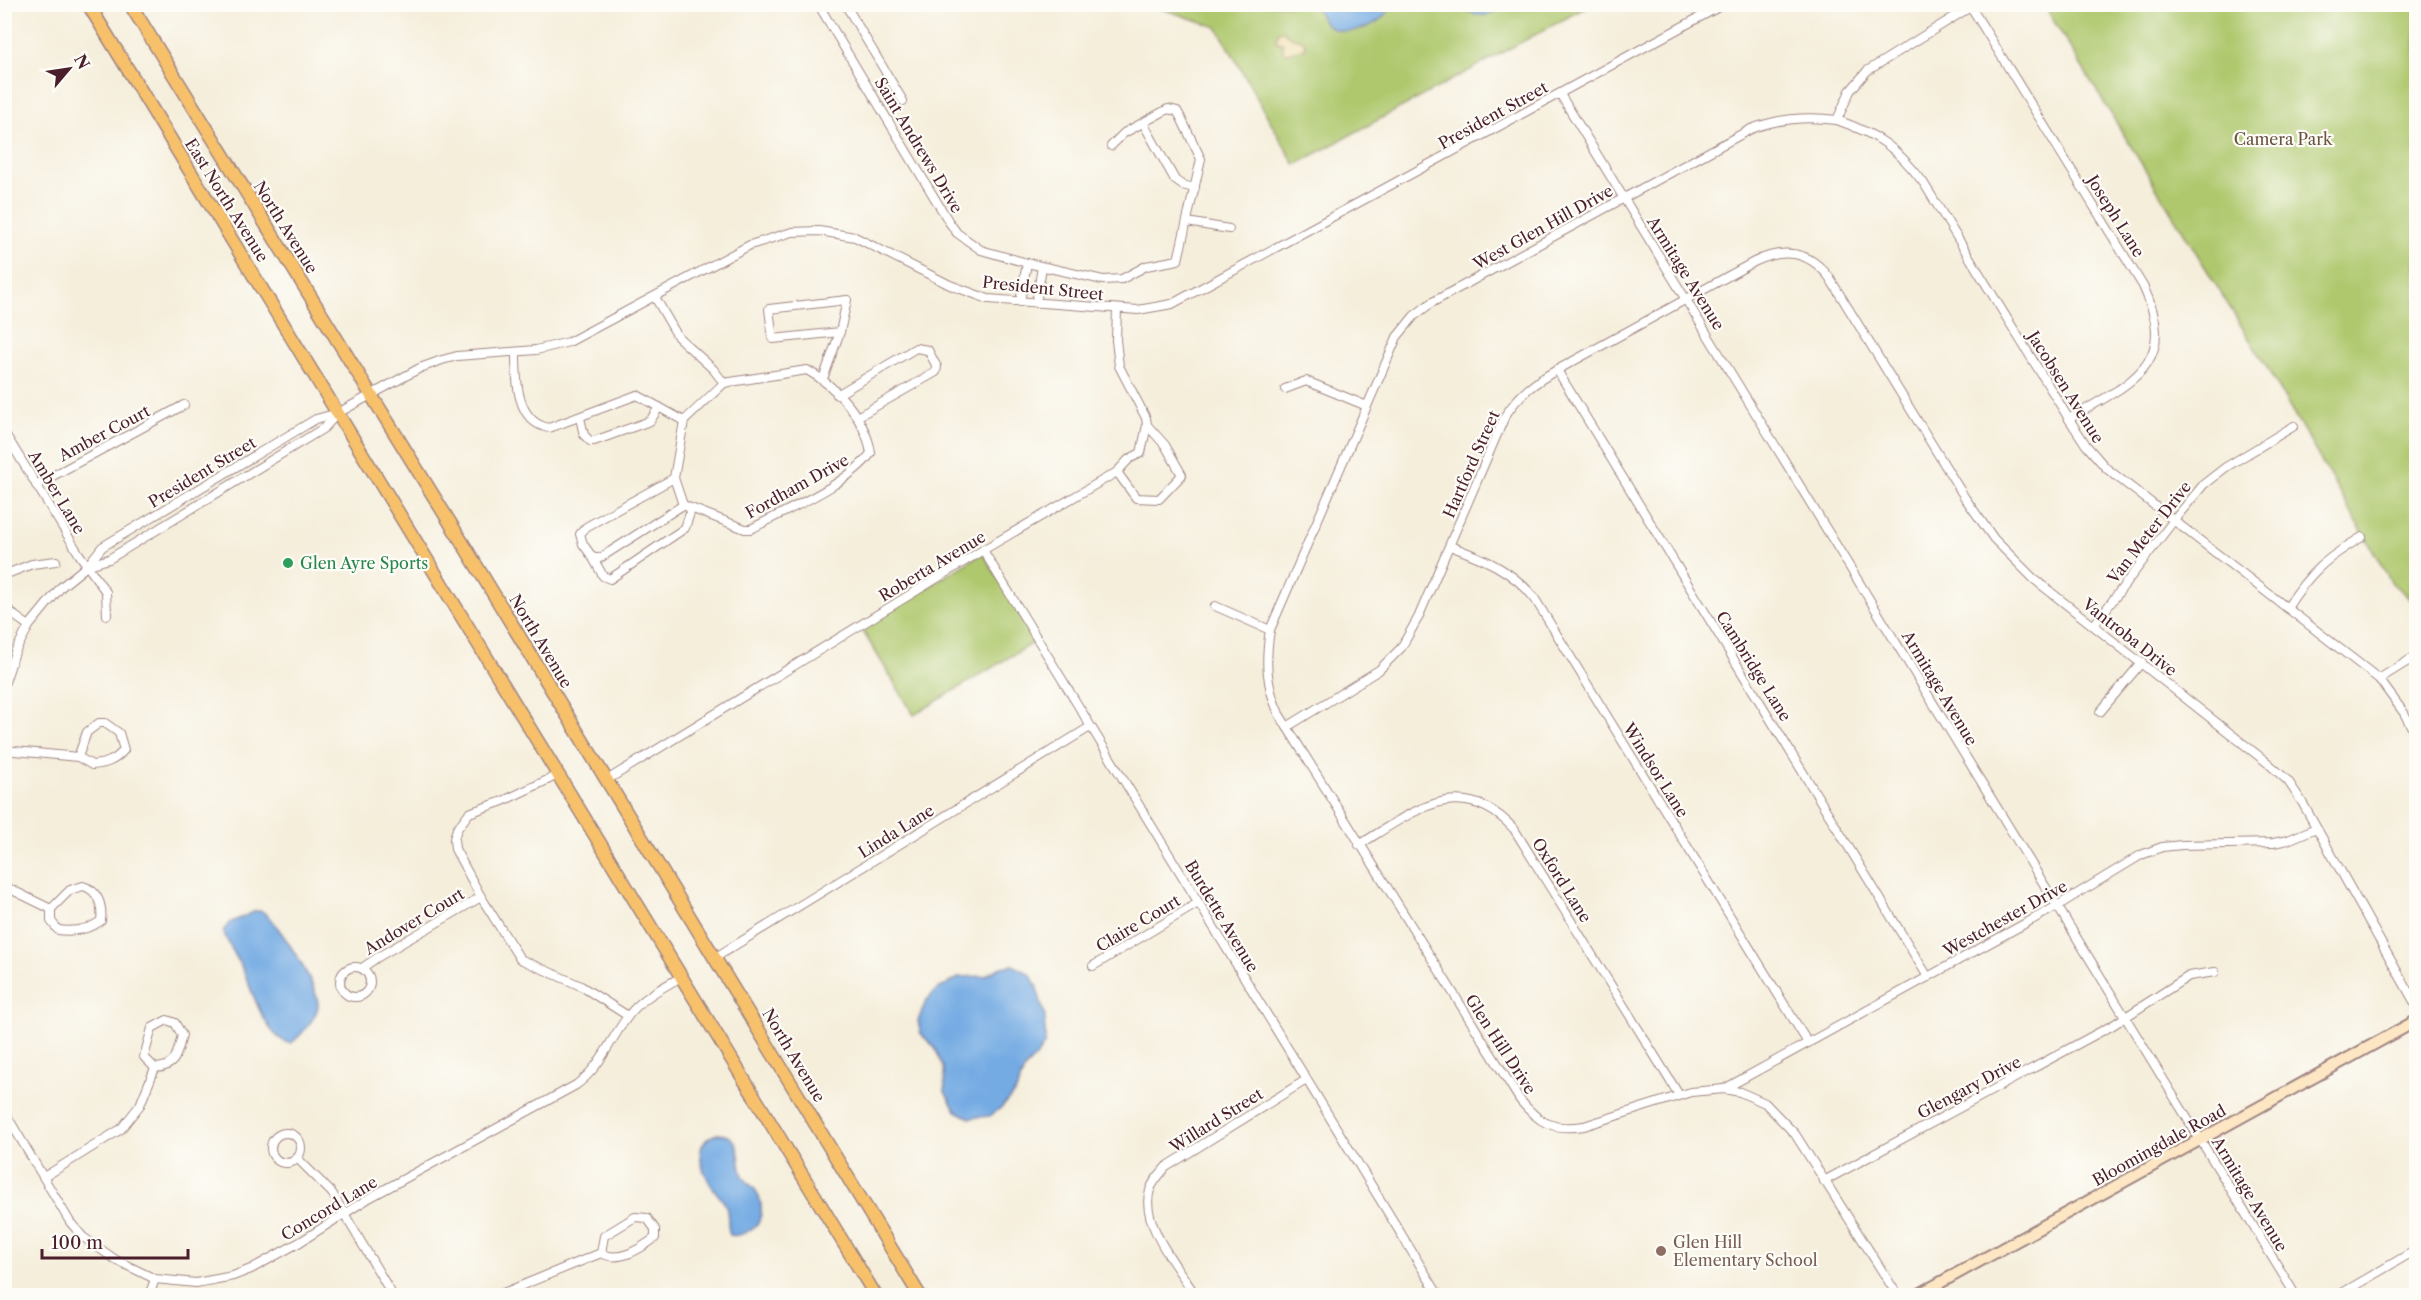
<svg xmlns="http://www.w3.org/2000/svg" width="2421" height="1300" font-family="'Libre Caslon Text',serif">
  <style>
    .green { fill: #afc86d; stroke: #7c744c; stroke-width: 1.5 }
    .sand { fill: #eeda9e; stroke: #9c7c64; stroke-width: 1.5 }
    .water { fill: #74abe3; stroke: #5f6587; stroke-width: 1.5 }
    .lines { fill: none; stroke-linecap: round; stroke-linejoin: round }
    .minor-casing { stroke: #a08683; stroke-width: 10 }
    .secondary-casing { stroke: #a08683; stroke-width: 14 }
    .primary-casing { stroke: #a08683; stroke-width: 15 }
    .minor { stroke: #fff; stroke-width: 8 }
    .secondary { stroke: #fce6c4; stroke-width: 10 }
    .primary { stroke: #f7c06b; stroke-width: 12 }
    .leisure-dot { fill: #2e9e5b; stroke: #fdfcf7; stroke-width: 2 }
    .education-dot { fill: #8d6e63; stroke: #fdfcf7; stroke-width: 2 }
    .labels { text-anchor: middle; dominant-baseline: central; stroke-width: 4.5; stroke-linejoin: round; paint-order: stroke }
    .street-label { font-size: 16px; fill: #4a1f2b; stroke: #fdfcf7 }
    .park-label { font-size: 16px; fill: #68523f; stroke: #fdfcf7 }
    .leisure-label { font-size: 16px; fill: #27864d; stroke: #fdfcf7; text-anchor: start }
    .education-label { font-size: 16px; fill: #785e54; stroke: #fdfcf7; text-anchor: start }
  </style>
  <rect width="100%" height="100%" fill="#fdfcf7"/>
  <filter id="ink" filterUnits="userSpaceOnUse"><feTurbulence type="fractalNoise" baseFrequency=".0167" numOctaves="2"/><feDisplacementMap in="SourceGraphic" scale="12" xChannelSelector="R" yChannelSelector="G"/><feConvolveMatrix kernelMatrix="1 2 1 2 8 2 1 2 1" color-interpolation-filters="sRGB"/></filter>
  <filter id="wash" filterUnits="userSpaceOnUse"><feTurbulence type="fractalNoise" baseFrequency=".008" numOctaves="4" result="noise"/><feDisplacementMap in="SourceGraphic" scale="24" xChannelSelector="R" yChannelSelector="G"/><feGaussianBlur stdDeviation="1.35" result="paint"/><feColorMatrix in="noise" values="0 0 0 0 0 0 0 0 0 0 0 0 0 0 0 0 0 1.4 0 .05"/><feComposite in="paint" operator="in"/></filter>
  <g filter="url(#wash)">
    <rect width="100%" height="100%" fill="#f5eedb"/>
    <g class="green">
      <polygon points="1150,5 1590,5 1295,165 1217,27"/>
      <polygon points="2044,5 2416,5 2416,604 2392,583 2269,371"/>
      <polygon points="983,553 1036,641 914,715 861,628"/>
    </g>
    <path class="sand" d="M 1281,30 C 1284,31 1286,34 1289,36 C 1296,41 1304,36 1306,48 L 1286,53 L 1283,51 L 1283,44 L 1276,41 L 1278,32 Z"/>
    <g class="water">
      <path d="M 1315,5 L 1392,5 C 1383,26 1342,42 1324,22 C 1320,17 1318,10 1315,5 Z"/>
      <path d="M 1459,5 L 1509,5 C 1488,16 1479,21 1459,5 Z"/>
      <path d="M 256,911 L 262,911 C 278,922 319,987 318,1006 C 317,1017 300,1037 291,1043 C 266,1041 252,989 243,970 C 237,957 228,944 223,931 L 229,923 Z"/>
      <polygon points="1013,965 1030,974 1036,985 1045,1016 1045,1043 1036,1057 1025,1068 1016,1091 1002,1107 990,1116 970,1118 956,1111 945,1092 944,1069 935,1048 921,1034 918,1021 926,1001 938,989 960,977 985,976 1001,967"/>
      <path d="M 717,1134 C 746,1134 736,1162 743,1176 C 746,1182 752,1185 756,1191 C 763,1202 764,1221 752,1229 C 746,1233 738,1237 730,1235 L 729,1232 C 727,1223 729,1212 725,1204 C 721,1197 715,1192 711,1185 C 700,1167 692,1142 717,1134 Z"/>
    </g>
  </g>
  <g filter="url(#ink)">
    <g class="lines">
      <g class="minor-casing">
        <g id="minor">
          <polyline points="818,4 949,222 957,233 981,250 1027,263 1103,280 1122,279 1146,266 1178,260 1201,159 1180,116 1177,111 1168,109 1124,133 1111,146"/>
          <polyline points="845,4 903,101"/>
          <path d="M 1971,7 L 2143,286 C 2181,366 2129,383 2069,419"/>
          <polyline points="1560,94 2296,1296"/>
          <path d="M 1837,120 C 1879,135 1896,147 1923,182 L 2069,419 L 2086,445 L 2106,468 L 2379,679 L 2404,713 L 2416,735"/>
          <polyline points="1143,123 1175,180 1182,185 1195,188"/>
          <polyline points="1187,222 1229,229"/>
          <polyline points="655,297 678,337 713,369 724,383"/>
          <polyline points="1020,302 1027,263"/>
          <polyline points="1036,303 1042,267"/>
          <path d="M 516,353 C 516,380 516,422 549,428 L 637,395 L 684,421"/>
          <path d="M 807,370 C 836,386 866,419 871,453 C 849,484 786,510 751,529 L 745,529 L 683,505 L 674,478 L 684,421 L 724,383 Z"/>
          <polyline points="1557,370 1928,977"/>
          <polyline points="823,379 840,332 847,300 769,309 773,339 840,332"/>
          <polyline points="1285,389 1306,381 1367,406"/>
          <polyline points="837,395 916,348 928,350 937,367 936,372 857,417"/>
          <polyline points="580,418 584,435 590,441 594,441 650,421 659,407"/>
          <polyline points="4,432 79,554 106,592 107,615"/>
          <polyline points="1117,472 1136,498 1159,499 1182,475 1165,445 1147,425"/>
          <polyline points="674,478 586,527 580,534 583,544 593,558 600,558 683,505"/>
          <polyline points="36,485 184,405"/>
          <path d="M 1450,546 C 1482,558 1513,570 1535,599 L 1808,1043"/>
          <polyline points="983,550 1439,1296"/>
          <polyline points="593,558 603,576 610,579 685,528 691,510"/>
          <polyline points="89,565 109,559 324,428 337,414"/>
          <polyline points="4,575 32,564 56,561"/>
          <polyline points="4,605 15,616 29,626"/>
          <polyline points="1215,606 1270,630"/>
          <path d="M 2287,608 C 2310,572 2325,559 2362,537"/>
          <polyline points="2094,625 2174,520 2204,484 2226,467 2294,426"/>
          <polyline points="2379,679 2416,656"/>
          <polyline points="4,685 15,652 29,626 61,587 88,565 102,547 316,419 338,413 420,368 442,360 457,356 536,350 569,342 750,245 792,232 819,231 855,237 950,285 988,299 1138,310 1172,304 1724,4"/>
          <polyline points="2100,712 2142,662"/>
          <path d="M 1287,727 L 1379,670 L 1401,648 L 1418,618 L 1505,416 C 1519,394 1535,382 1557,370 L 1754,262 C 1783,248 1808,250 1829,277 L 1965,498 L 1994,539 L 2034,579 L 2269,764 L 2288,781 L 2302,802 L 2416,1005"/>
          <path d="M 4,750 L 78,757 L 92,765 C 105,764 115,761 124,750 L 119,733 L 105,723 L 99,723 L 87,732 L 78,757"/>
          <polyline points="558,775 503,801 469,813 457,829 454,839 455,849 481,897 520,959 581,986 628,1016"/>
          <polyline points="607,780 983,550 1117,472 1129,459 1141,453 1147,425 1146,418 1119,366 1116,340 1117,309"/>
          <path d="M 1359,845 C 1411,813 1461,771 1514,829 L 1679,1095"/>
          <polyline points="4,886 51,909"/>
          <path d="M 83,886 C 98,890 103,906 101,921 C 88,930 74,932 58,930 L 51,921 L 51,909 L 70,890 Z"/>
          <polyline points="716,957 1090,727"/>
          <polyline points="1093,966 1198,903"/>
          <circle cx="355" cy="982" r="15"/>
          <polyline points="362,968 378,957 481,897"/>
          <path d="M 167,1020 L 175,1023 L 182,1035 C 177,1053 177,1067 155,1068 L 144,1057 L 152,1028 Z"/>
          <polyline points="1724,1089 2057,906 2141,855 2162,847 2182,845 2273,843 2288,840 2316,828"/>
          <path d="M 4,1111 L 70,1222 L 83,1237 L 116,1260 L 155,1279 L 196,1283 L 233,1276 L 251,1269 L 300,1242 L 369,1198 L 576,1085 C 603,1065 609,1040 629,1015 C 643,997 662,988 681,977"/>
          <circle cx="286" cy="1148" r="15"/>
          <polyline points="297,1158 332,1193 393,1296"/>
          <polyline points="44,1177 121,1129 140,1105 155,1068"/>
          <polyline points="1824,1181 2113,1025 2189,976 2215,972"/>
          <path d="M 635,1217 L 647,1218 L 655,1229 L 655,1238 C 640,1249 619,1263 601,1253 L 604,1236 Z"/>
          <polyline points="149,1296 155,1279"/>
          <polyline points="496,1296 601,1253"/>
          <path d="M 1196,1296 C 1179,1269 1139,1223 1150,1190 C 1153,1181 1160,1174 1166,1167 L 1306,1080"/>
          <path d="M 1898,1296 L 1795,1134 L 1765,1103 L 1740,1092 L 1724,1089 L 1691,1092 L 1584,1126 C 1553,1131 1539,1123 1520,1100 L 1279,714 C 1266,685 1265,661 1270,630 L 1397,337 L 1414,316 L 1431,303 L 1751,129 C 1779,118 1807,116 1837,120 L 1850,91 L 1867,71 L 1975,4"/>
          <polyline points="2337,1296 2416,1250"/>
        </g>
      </g>
      <g class="secondary-casing">
        <polyline id="secondary" points="1916,1296 2416,1021"/>
      </g>
      <g class="primary-casing">
        <g id="primary">
          <polyline points="88,4 876,1296"/>
          <polyline points="130,4 465,547 920,1296"/>
        </g>
      </g>
      <use href="#minor" class="minor"/>
      <use href="#secondary" class="secondary"/>
      <use href="#primary" class="primary"/>
    </g>
  </g>
  <circle class="leisure-dot" cx="288" cy="563" r="6"/>
  <circle class="education-dot" cx="1661" cy="1251" r="6"/>
  <g class="labels">
    <g class="street-label">
      <text transform="translate(1493 115) rotate(-29)">President Street</text>
      <text transform="translate(919 145) rotate(59)">Saint Andrews Drive</text>
      <text transform="translate(227 200) rotate(58)">East North Avenue</text>
      <text transform="translate(2116 216) rotate(58)">Joseph Lane</text>
      <text transform="translate(286 227) rotate(58)">North Avenue</text>
      <text transform="translate(1543 227) rotate(-29)">West Glen Hill Drive</text>
      <text transform="translate(1686 273) rotate(58)">Armitage Avenue</text>
      <text transform="translate(1043 288) rotate(6)">President Street</text>
      <text transform="translate(2066 387) rotate(58)">Jacobsen Avenue</text>
      <text transform="translate(104 433) rotate(-28)">Amber Court</text>
      <text transform="translate(1471 464) rotate(-66)">Hartford Street</text>
      <text transform="translate(202 472) rotate(-31)">President Street</text>
      <text transform="translate(797 486) rotate(-29)">Fordham Drive</text>
      <text transform="translate(57 492) rotate(59)">Amber Lane</text>
      <text transform="translate(2149 532) rotate(-52)">Van Meter Drive</text>
      <text transform="translate(932 566) rotate(-31)">Roberta Avenue</text>
      <text transform="translate(2130 637) rotate(38)">Vantroba Drive</text>
      <text transform="translate(541 641) rotate(59)">North Avenue</text>
      <text transform="translate(1754 666) rotate(58)">Cambridge Lane</text>
      <text transform="translate(1940 688) rotate(59)">Armitage Avenue</text>
      <text transform="translate(1656 770) rotate(58)">Windsor Lane</text>
      <text transform="translate(896 831) rotate(-32)">Linda Lane</text>
      <text transform="translate(1562 880) rotate(58)">Oxford Lane</text>
      <text transform="translate(1222 916) rotate(59)">Burdette Avenue</text>
      <text transform="translate(2005 918) rotate(-29)">Westchester Drive</text>
      <text transform="translate(414 921) rotate(-31)">Andover Court</text>
      <text transform="translate(1138 923) rotate(-31)">Claire Court</text>
      <text transform="translate(1501 1044) rotate(57)">Glen Hill Drive</text>
      <text transform="translate(794 1055) rotate(59)">North Avenue</text>
      <text transform="translate(1969 1087) rotate(-28)">Glengary Drive</text>
      <text transform="translate(1216 1120) rotate(-32)">Willard Street</text>
      <text transform="translate(2159 1145) rotate(-29)">Bloomingdale Road</text>
      <text transform="translate(2250 1194) rotate(59)">Armitage Avenue</text>
      <text transform="translate(329 1208) rotate(-31)">Concord Lane</text>
    </g>
    <g class="park-label">
      <text x="2283" y="139">Camera Park</text>
    </g>
    <g class="leisure-label">
      <text x="300" y="563">Glen Ayre Sports</text>
    </g>
    <g class="education-label">
      <text x="1673" y="1242">Glen Hill<tspan x="1673" dy="18">Elementary School</tspan></text>
    </g>
  </g>
  <rect width="2421" height="1300" fill="none" stroke="#fdfcf7" stroke-width="24"/>
  <g transform="translate(69 69) rotate(61)" stroke="#fdfcf7" stroke-width="4.5" paint-order="stroke">
  <path d="M0-4.5L10 22L0 15L-10 22Z" fill="#4a1f2b"/>
  <text y="-9" font-size="16" font-weight="bold" text-anchor="middle" fill="#4a1f2b">N</text>
  </g>
  <path d="M42 1249v9h146v-9" fill="none" stroke="#4a1f2b" stroke-width="3"/>
  <text x="51" y="1249" font-size="18" fill="#4a1f2b" stroke="#fdfcf7" stroke-width="4.5" paint-order="stroke">100 m</text>
</svg>
